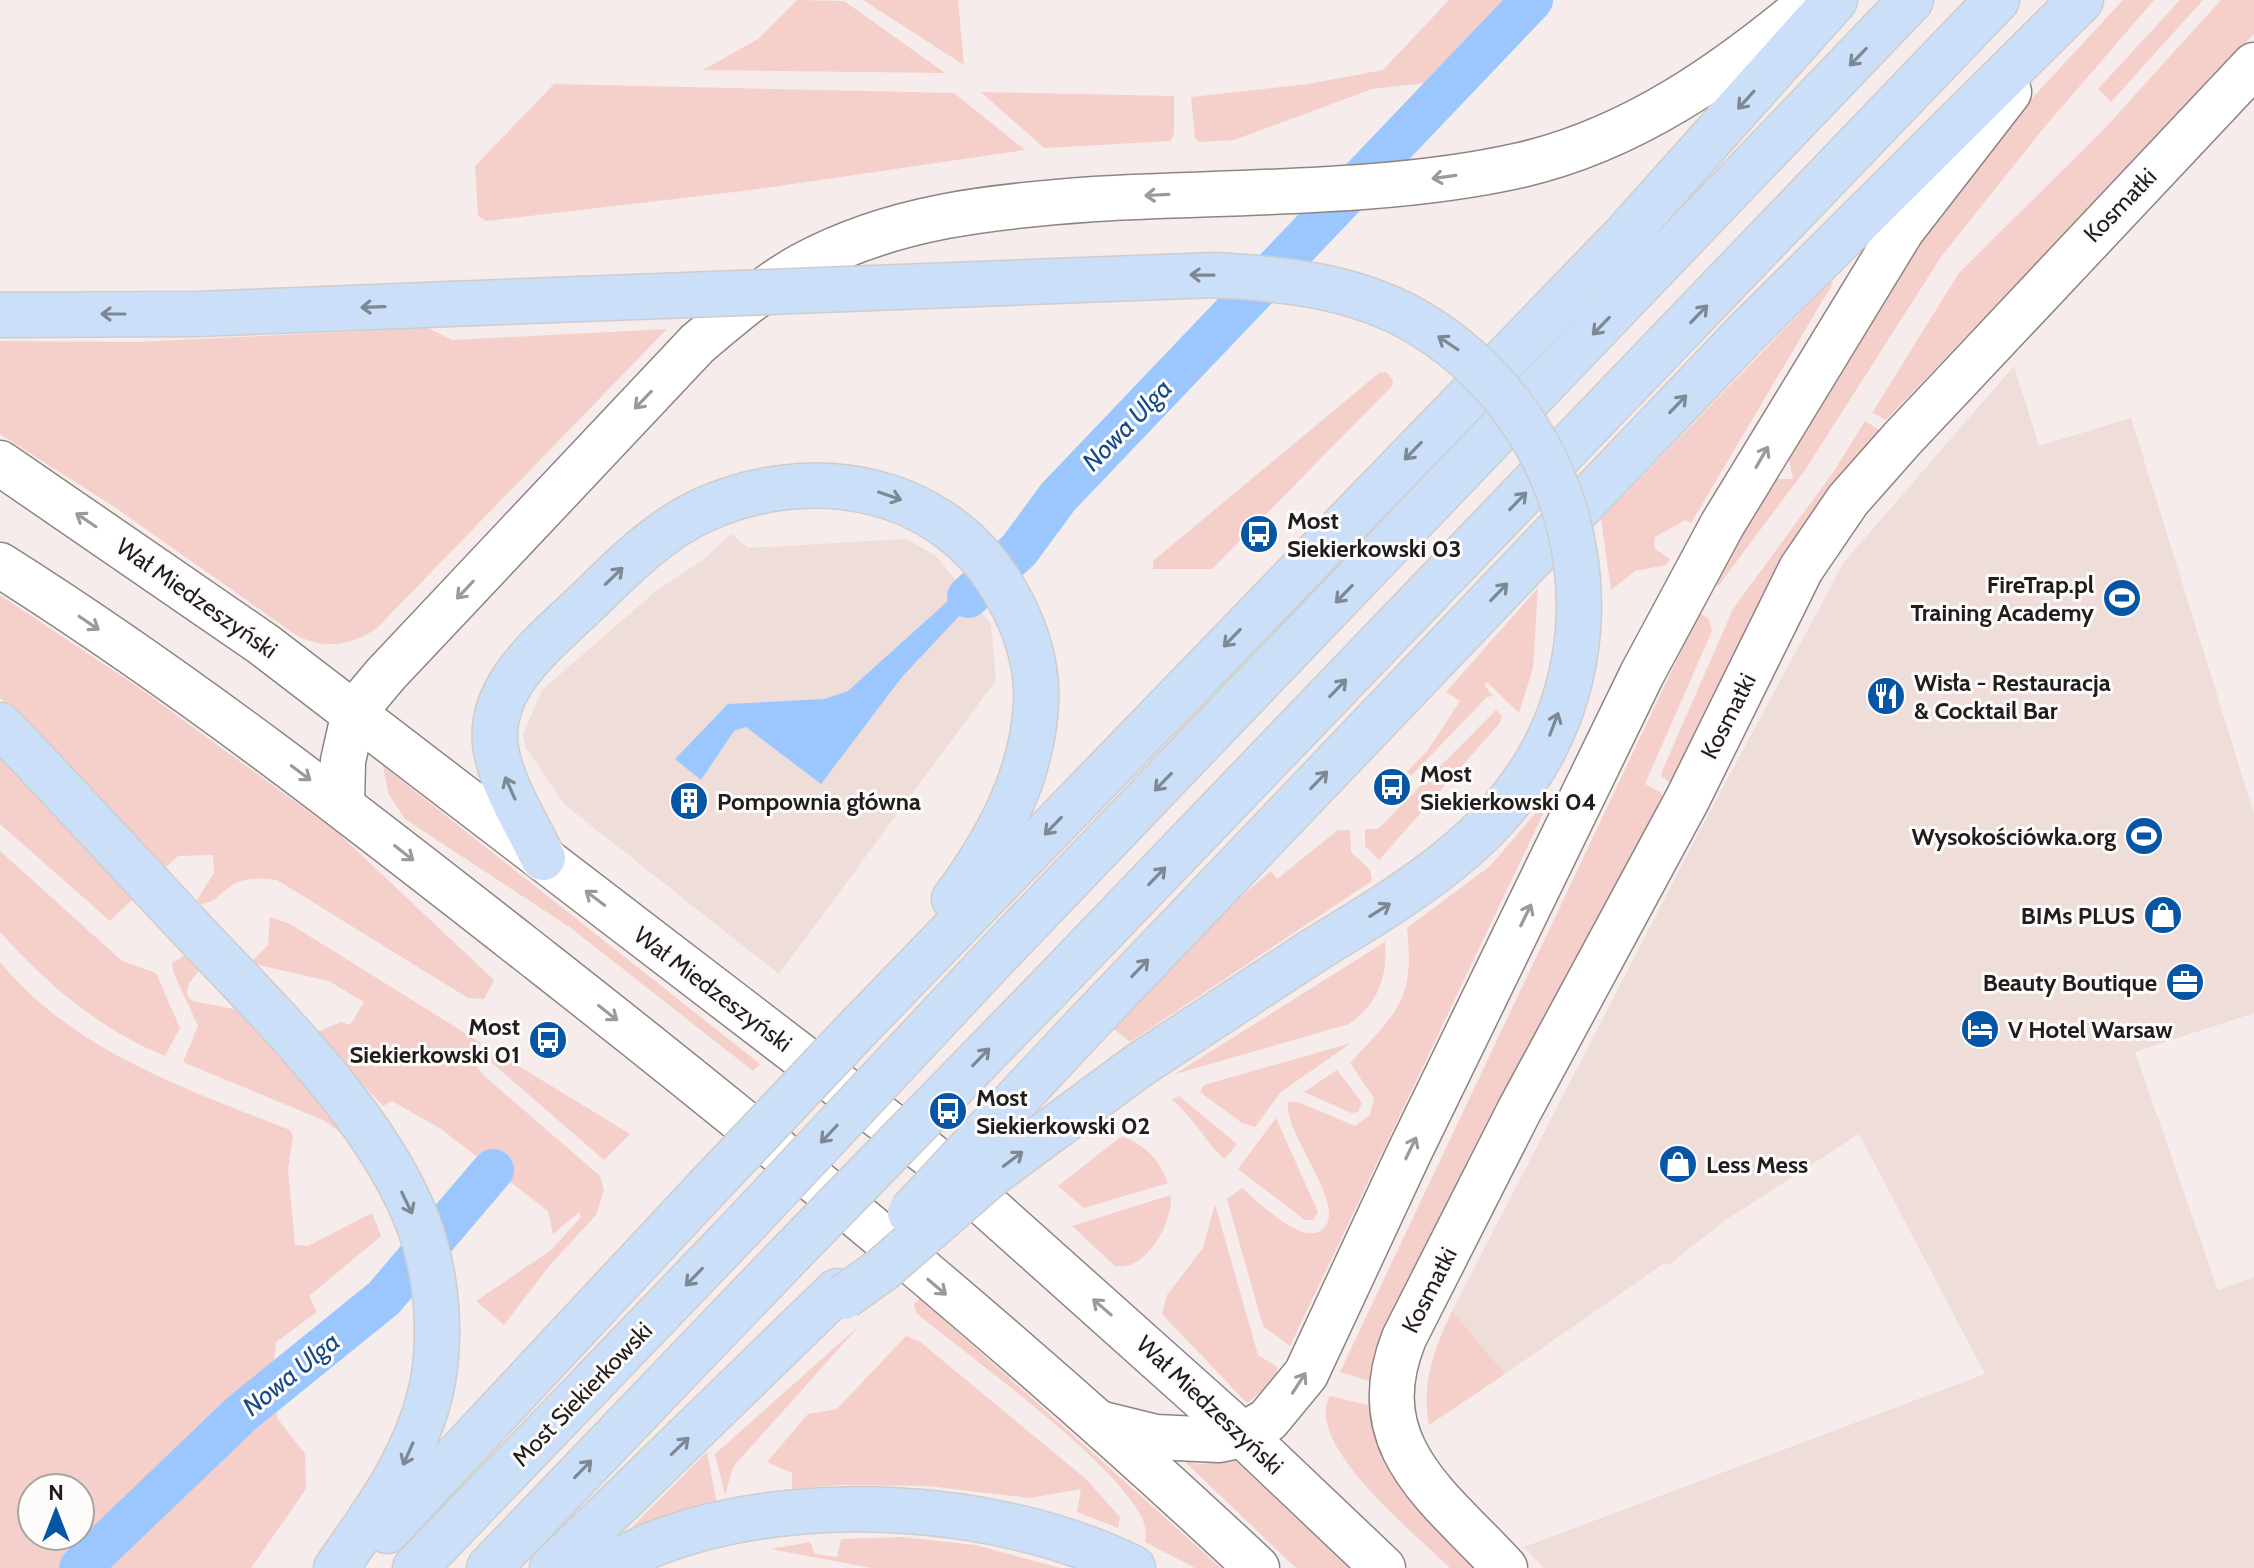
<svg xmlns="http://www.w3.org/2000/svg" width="2254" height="1568" font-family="Cabin,sans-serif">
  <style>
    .built { fill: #efddda }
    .green { fill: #f5cfca; fill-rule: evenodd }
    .water { fill: #9bc7fe }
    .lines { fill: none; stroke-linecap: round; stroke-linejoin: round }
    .canal { stroke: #9bc7fe; stroke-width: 42 }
    .street-casing { stroke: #8e8583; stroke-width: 47 }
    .secondary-casing { stroke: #8e8583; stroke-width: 47 }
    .primary-casing { stroke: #cecdcd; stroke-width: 47 }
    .street { stroke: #fff; stroke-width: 44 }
    .secondary { stroke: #fff; stroke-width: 44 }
    .primary { stroke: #cbdff8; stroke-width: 44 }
    .primary-bridge-casing { stroke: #cecdcd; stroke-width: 47; stroke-linecap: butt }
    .primary-bridge { stroke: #cbdff8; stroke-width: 44 }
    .oneway { stroke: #7e8895 }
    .oneway2 { stroke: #9b9999 }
    .labels { text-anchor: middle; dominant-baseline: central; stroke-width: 6; stroke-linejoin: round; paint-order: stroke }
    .street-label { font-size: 24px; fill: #211d1d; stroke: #fefcfb }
    .poi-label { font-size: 24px; font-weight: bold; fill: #211d1d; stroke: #fefcfb; text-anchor: start }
    .water-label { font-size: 26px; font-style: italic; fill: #144a86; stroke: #fefcfb }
  </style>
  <rect width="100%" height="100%" fill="#f6eceb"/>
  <g class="built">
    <polygon points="2014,366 2039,446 2131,418 2254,814 2254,1013 2135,1052 2218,1290 2254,1277 2254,1568 1544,1568 1524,1547 1985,1374 1859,1134 1724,1221 1670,1264 1663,1264 1505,1374 1452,1311 1699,832 1844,562"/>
    <polygon points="731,534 748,548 907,539 937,557 991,624 996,680 779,974 565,805 526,748 523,734 542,690 656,591 704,559"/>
  </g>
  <g class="green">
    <polygon points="797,0 844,1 945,73 703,70 758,39"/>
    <polygon points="863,0 958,0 964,65"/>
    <polygon points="1449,0 1517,0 1434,82 1372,89 1234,140 1199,142 1195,138 1191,97 1308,84 1383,70"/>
    <polygon points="2123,0 2154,0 2042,130 1941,257 1805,470 1719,585 1712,585 1765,479 1793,479 1788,455 1909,246 2011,121"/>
    <polygon points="2180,0 2203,0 2111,102 2098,89"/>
    <polygon points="2221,0 2254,0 2254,34 1886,420 1872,413 1959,273 2105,128"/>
    <polygon points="554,84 954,93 1025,150 751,190 486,221 478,216 475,166"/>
    <polygon points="981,92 1174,96 1174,133 1171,141 1044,148"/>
    <polygon points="1831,281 1833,283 1691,523 1685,520 1655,537 1654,548 1670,559 1666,565 1635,571 1611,590 1601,519"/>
    <path d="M 428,328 L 452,340 L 667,329 L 377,628 C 350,646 325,650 296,635 L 116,508 L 0,434 L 0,341 L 135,342 Z"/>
    <polygon points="1386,372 1393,380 1392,386 1212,569 1153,569 1153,561 1379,373"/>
    <polygon points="1865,421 1879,430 1803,531 1670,783 1661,776 1663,769 1733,609 1834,471"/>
    <polygon points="1538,588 1533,668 1519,713 1487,682 1484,685 1493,696 1487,697 1411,776 1407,772 1428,750 1460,701 1446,692"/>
    <path d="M 0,595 L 135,685 L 338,833 L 494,980 L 484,999 L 468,998 L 277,880 C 262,878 249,877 236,883 C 223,889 215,904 201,904 L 197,900 L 214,873 L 213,855 L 178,856 L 164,869 L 0,698 Z"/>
    <polygon points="1699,613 1708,618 1712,631 1645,784 1662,793 1662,798 1381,1337 1369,1381 1340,1372"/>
    <polygon points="1496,710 1502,716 1500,723 1379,860 1365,846 1365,829 1378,829"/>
    <polygon points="0,754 135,897 110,921 0,824"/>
    <polygon points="383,766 760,1064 753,1071 571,928 405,819 388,793"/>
    <path d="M 1553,793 L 1290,1346 L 1263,1326 L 1227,1199 L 1242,1188 C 1259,1202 1304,1249 1324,1228 C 1347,1204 1283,1133 1288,1102 L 1298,1102 L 1355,1126 L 1370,1115 L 1374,1098 L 1350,1063 C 1397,1012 1415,1001 1407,928 L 1490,866 Z"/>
    <polygon points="1338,830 1350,830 1351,852 1370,870 1372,881 1130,1042 1114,1029 1232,904 1271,871 1277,879"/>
    <path d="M 0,851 L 122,961 L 156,973 L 180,1028 L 165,1056 C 99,1029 48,985 0,932 Z"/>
    <polygon points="270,917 290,924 481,1043 476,1065 483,1075 600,1176 604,1190 596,1215 549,1266 504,1325 476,1301 551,1250 581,1217 579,1212 553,1234 548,1211 441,1129 392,1101 383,1106 315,1033 341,1022 350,1025 364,1002 329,981 250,963 268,945"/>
    <path d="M 1385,942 C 1388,976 1378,1004 1349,1024 L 1175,1074 Z"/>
    <polygon points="185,955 200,970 189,983 187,995 193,1001 244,1011 301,1073 345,1136 325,1121 183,1062 198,1026 174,974 172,963"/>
    <path d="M 0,962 C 73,1051 186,1089 290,1130 L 293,1137 L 288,1169 L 295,1245 L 308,1246 L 372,1213 L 381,1236 L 309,1296 L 317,1312 L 276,1342 L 273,1373 L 277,1418 L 305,1454 L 306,1489 L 251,1568 L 0,1568 ZM 80,1488 L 80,1536 L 32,1536 L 32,1488 Z"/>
    <polygon points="1351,1043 1281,1092 1255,1127 1242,1123 1200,1092 1204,1085"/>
    <polygon points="499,1054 630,1134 604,1160 491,1062 492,1055"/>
    <polygon points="1337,1070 1362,1103 1358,1112 1351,1113 1304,1092"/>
    <path d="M 1179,1096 L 1237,1144 L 1225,1159 C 1205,1143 1196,1119 1172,1100 Z"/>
    <polygon points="1276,1118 1318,1212 1313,1220 1305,1220 1238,1169"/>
    <path d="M 1122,1136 C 1146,1146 1159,1159 1168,1183 L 1084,1208 L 1058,1186 Z"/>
    <path d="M 1171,1195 C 1173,1221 1147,1272 1115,1266 L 1072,1226 Z"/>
    <polygon points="1215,1204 1258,1355 1277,1367 1277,1372 1262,1391 1247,1403 1162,1314 1167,1295 1203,1248"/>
    <path d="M 920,1298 L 1221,1568 L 1195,1568 L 1145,1542 C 1146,1534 1146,1526 1142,1518 C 1114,1460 971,1358 916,1313 L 914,1304 Z"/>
    <path d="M 1452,1311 L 1505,1374 L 1429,1425 C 1421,1381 1434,1351 1452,1311 Z"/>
    <polygon points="860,1325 733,1467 725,1495 715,1454"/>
    <polygon points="906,1336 919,1341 1086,1479 1120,1517 1118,1528 1077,1512 1081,1489 1030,1498 927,1486 837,1485 792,1489 792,1473 767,1462 808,1414 837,1409"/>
    <path d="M 1330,1396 L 1368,1405 L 1381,1452 L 1397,1479 L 1476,1568 L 1450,1568 C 1419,1537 1302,1444 1330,1396 Z"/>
    <polygon points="707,1452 717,1504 630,1529"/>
    <polygon points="1183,1460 1199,1464 1235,1460 1349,1568 1296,1568"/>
    <polygon points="902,1537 975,1545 1061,1568 871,1568 771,1549 810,1542 815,1554 837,1557 841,1539"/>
  </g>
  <polygon class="water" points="969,582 979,595 902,677 821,784 746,727 734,731 701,780 675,759 728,704 824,699 848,691"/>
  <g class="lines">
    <g class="canal">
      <polyline points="968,597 1019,550 1058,497 1532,0"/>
      <polyline points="80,1568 242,1413 384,1298 493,1170"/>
    </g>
    <g class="street-casing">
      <path id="street" d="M 1505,1568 C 1439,1496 1361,1446 1404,1338 L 1519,1111 L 1687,800 L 1801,569 L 1848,500 L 1902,439 L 2254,65"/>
    </g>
    <g class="secondary-casing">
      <g id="secondary">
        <polyline points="0,463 263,644 930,1155 1243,1435 1383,1568"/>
        <path d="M 0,565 C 190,685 365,823 541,961 C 787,1154 1029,1354 1257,1568"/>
        <path d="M 342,805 L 343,761 L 354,712 L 386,674 L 697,344 C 731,315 764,287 803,265 C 893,216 995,206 1095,199 C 1232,191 1389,195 1521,165 C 1633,139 1726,73 1813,0"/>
        <polyline points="1099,1423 1156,1437 1219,1440 1243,1435 1268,1420 1306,1374 1409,1153 1642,674 1722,525 1902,230 2009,92"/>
      </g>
    </g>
    <g class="primary-casing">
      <g id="primary">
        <polyline points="0,315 197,314 451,304"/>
        <path d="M 0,725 C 66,793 130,864 195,933 C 273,1016 383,1122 421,1231 C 437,1278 441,1333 433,1381 C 419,1453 377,1510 336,1568"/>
        <path d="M 543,858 C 528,826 507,794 498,759 C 479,691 545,643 588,601 C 622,568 658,531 701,511 C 810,461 944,483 1006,593 C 1025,625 1038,665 1036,702 C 1033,776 997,841 954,899"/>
        <polyline points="997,955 1911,0"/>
        <polyline points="1045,992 1997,0"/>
        <polyline points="861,1025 1627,233 1835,0"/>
        <polyline points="1086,1025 1745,334 2081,0"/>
        <polyline points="1138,1066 1313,951"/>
        <polyline points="387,1531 707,1188"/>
        <polyline points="415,1568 748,1221"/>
        <polyline points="489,1568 790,1254"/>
        <polyline points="552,1568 837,1291"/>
        <path d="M 605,1568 C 621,1560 637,1550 654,1544 C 794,1489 999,1501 1133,1568"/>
      </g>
    </g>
    <use href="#street" class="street"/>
    <use href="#secondary" class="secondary"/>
    <use href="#primary" class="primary"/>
    <g class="primary-bridge-casing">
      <g id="primary-bridge">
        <path d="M 451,304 L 1215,275 C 1285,279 1357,286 1419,323 C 1564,410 1623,599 1543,751 C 1493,845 1401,897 1313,951"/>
        <polyline points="707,1188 861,1025"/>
        <polyline points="910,1213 1086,1025"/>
        <polyline points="748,1221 997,955"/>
        <polyline points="790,1254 1045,992"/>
        <polyline points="844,1297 883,1269 992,1174 1138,1066"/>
      </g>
    </g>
    <use href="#primary-bridge" class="primary-bridge"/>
  </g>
  <defs><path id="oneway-shaft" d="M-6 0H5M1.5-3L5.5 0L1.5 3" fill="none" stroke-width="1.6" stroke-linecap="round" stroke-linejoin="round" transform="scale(2)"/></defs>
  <g class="oneway">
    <use href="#oneway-shaft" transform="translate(1858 57) rotate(134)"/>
    <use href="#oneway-shaft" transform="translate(1746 100) rotate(132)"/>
    <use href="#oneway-shaft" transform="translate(1202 275) rotate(-179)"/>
    <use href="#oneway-shaft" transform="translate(373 307) rotate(178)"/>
    <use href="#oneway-shaft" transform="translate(113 314) rotate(180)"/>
    <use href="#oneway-shaft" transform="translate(1699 314) rotate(-46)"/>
    <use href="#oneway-shaft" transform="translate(1601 326) rotate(134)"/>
    <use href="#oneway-shaft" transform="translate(1448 343) rotate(-146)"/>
    <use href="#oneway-shaft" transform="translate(1678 404) rotate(-46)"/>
    <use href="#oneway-shaft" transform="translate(1413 451) rotate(134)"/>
    <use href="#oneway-shaft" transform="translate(890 496) rotate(19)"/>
    <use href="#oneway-shaft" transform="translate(1518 501) rotate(-46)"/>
    <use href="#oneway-shaft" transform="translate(614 576) rotate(-44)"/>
    <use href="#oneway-shaft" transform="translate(1499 592) rotate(-46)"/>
    <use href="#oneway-shaft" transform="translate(1344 594) rotate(134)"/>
    <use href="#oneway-shaft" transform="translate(1232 638) rotate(134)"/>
    <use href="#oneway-shaft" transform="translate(1338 688) rotate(-46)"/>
    <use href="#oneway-shaft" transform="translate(1554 724) rotate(-69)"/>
    <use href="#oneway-shaft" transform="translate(1319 780) rotate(-46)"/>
    <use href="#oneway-shaft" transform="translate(1163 782) rotate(134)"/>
    <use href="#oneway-shaft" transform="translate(510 788) rotate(-114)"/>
    <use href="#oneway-shaft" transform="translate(1053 826) rotate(134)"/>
    <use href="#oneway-shaft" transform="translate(1157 876) rotate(-46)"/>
    <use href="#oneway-shaft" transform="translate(1380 910) rotate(-32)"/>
    <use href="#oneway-shaft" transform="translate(1140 968) rotate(-46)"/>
    <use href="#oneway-shaft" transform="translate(981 1057) rotate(-46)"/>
    <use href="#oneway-shaft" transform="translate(829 1134) rotate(133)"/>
    <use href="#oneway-shaft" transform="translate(1013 1159) rotate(-37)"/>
    <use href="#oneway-shaft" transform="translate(407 1203) rotate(64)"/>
    <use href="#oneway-shaft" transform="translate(694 1277) rotate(134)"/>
    <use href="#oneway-shaft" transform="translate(680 1446) rotate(-44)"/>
    <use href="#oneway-shaft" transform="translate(408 1454) rotate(114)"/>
    <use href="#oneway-shaft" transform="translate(583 1469) rotate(-46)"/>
  </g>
  <g class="oneway2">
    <use href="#oneway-shaft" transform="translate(1444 177) rotate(172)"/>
    <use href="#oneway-shaft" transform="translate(1157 195) rotate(177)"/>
    <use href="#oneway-shaft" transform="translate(643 400) rotate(134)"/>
    <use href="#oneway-shaft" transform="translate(1762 457) rotate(-60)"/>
    <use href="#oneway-shaft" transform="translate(86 520) rotate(-146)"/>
    <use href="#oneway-shaft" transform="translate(465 590) rotate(133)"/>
    <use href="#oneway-shaft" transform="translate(89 623) rotate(34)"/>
    <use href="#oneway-shaft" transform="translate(301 773) rotate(37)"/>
    <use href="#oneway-shaft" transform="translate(404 853) rotate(38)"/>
    <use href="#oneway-shaft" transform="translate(595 898) rotate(-143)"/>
    <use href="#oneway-shaft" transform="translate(1526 915) rotate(-64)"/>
    <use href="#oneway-shaft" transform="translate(608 1013) rotate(38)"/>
    <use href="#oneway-shaft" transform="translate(1411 1148) rotate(-64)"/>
    <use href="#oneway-shaft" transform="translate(937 1287) rotate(40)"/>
    <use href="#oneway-shaft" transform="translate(1102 1307) rotate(-139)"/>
    <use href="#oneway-shaft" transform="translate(1299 1383) rotate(-57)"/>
  </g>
  <defs>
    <g id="bus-disc" transform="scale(2)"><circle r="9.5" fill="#0656a5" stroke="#fefcfb"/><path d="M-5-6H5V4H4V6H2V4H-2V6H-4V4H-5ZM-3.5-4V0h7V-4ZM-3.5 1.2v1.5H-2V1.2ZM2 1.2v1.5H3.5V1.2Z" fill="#fff"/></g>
    <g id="stadium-disc" transform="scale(2)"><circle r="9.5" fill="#0656a5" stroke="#fefcfb"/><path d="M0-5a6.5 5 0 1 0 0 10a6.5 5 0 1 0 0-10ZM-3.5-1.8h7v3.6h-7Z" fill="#fff"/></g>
    <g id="restaurant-disc" transform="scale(2)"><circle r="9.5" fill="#0656a5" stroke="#fefcfb"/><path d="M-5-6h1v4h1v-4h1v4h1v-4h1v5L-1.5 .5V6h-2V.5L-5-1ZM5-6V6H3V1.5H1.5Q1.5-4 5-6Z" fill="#fff"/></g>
    <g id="building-disc" transform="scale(2)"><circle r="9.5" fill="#0656a5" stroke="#fefcfb"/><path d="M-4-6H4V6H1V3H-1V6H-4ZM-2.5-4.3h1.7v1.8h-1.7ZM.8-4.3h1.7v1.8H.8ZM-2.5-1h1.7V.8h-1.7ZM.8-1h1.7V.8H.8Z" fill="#fff"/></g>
    <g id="shop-disc" transform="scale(2)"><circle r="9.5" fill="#0656a5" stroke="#fefcfb"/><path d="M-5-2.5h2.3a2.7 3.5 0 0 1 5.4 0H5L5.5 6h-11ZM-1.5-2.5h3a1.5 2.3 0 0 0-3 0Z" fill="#fff"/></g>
    <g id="office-disc" transform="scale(2)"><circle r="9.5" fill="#0656a5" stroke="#fefcfb"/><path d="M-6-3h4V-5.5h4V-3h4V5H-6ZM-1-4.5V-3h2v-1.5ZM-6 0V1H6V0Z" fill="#fff"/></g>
    <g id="hotel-disc" transform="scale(2)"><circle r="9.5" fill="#0656a5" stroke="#fefcfb"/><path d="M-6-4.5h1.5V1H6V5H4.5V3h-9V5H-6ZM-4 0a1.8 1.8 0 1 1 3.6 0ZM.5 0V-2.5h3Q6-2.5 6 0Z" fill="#fff"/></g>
  </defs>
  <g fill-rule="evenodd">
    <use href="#bus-disc" x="1259" y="534"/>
    <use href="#stadium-disc" x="2122" y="598"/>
    <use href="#restaurant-disc" x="1886" y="696"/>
    <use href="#bus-disc" x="1392" y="787"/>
    <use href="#building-disc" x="689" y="801"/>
    <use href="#stadium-disc" x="2144" y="836"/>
    <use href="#shop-disc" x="2163" y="915"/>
    <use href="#office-disc" x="2185" y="982"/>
    <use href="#hotel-disc" x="1980" y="1029"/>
    <use href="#bus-disc" x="548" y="1040"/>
    <use href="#bus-disc" x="948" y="1111"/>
    <use href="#shop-disc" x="1678" y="1164"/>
  </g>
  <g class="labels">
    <g class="street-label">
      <text transform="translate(2120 205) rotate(-46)">Kosmatki</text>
      <text transform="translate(197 598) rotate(35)">Wał Miedzeszyński</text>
      <text transform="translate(1728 716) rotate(-63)">Kosmatki</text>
      <text transform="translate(713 989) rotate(37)">Wał Miedzeszyński</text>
      <text transform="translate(1429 1290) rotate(-63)">Kosmatki</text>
      <text transform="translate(582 1394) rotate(-46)">Most Siekierkowski</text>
      <text transform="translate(1210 1405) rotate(43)">Wał Miedzeszyński</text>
    </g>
    <g class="poi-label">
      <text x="1287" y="520">Most<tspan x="1287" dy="28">Siekierkowski 03</tspan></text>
      <text x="2094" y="584" text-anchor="end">FireTrap.pl<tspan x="2094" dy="28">Training Academy</tspan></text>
      <text x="1914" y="682">Wisła - Restauracja<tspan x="1914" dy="28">&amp; Cocktail Bar</tspan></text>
      <text x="1420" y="773">Most<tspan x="1420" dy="28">Siekierkowski 04</tspan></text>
      <text x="717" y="801">Pompownia główna</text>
      <text x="2116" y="836" text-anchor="end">Wysokościówka.org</text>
      <text x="2135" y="915" text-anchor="end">BIMs PLUS</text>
      <text x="2157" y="982" text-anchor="end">Beauty Boutique</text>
      <text x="520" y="1026" text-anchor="end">Most<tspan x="520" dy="28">Siekierkowski 01</tspan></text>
      <text x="2008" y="1029">V Hotel Warsaw</text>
      <text x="976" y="1097">Most<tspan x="976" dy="28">Siekierkowski 02</tspan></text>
      <text x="1706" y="1164">Less Mess</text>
    </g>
    <g class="water-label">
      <text transform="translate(1127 425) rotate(-46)">Nowa Ulga</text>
      <text transform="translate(291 1374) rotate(-39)">Nowa Ulga</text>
    </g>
  </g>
  <g transform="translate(56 1512)"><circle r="38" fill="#fefcfb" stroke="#a6a3a2" stroke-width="2"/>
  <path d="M0-6L14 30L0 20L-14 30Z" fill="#0656a5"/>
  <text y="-12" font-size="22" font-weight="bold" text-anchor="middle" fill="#211d1d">N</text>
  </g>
</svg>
